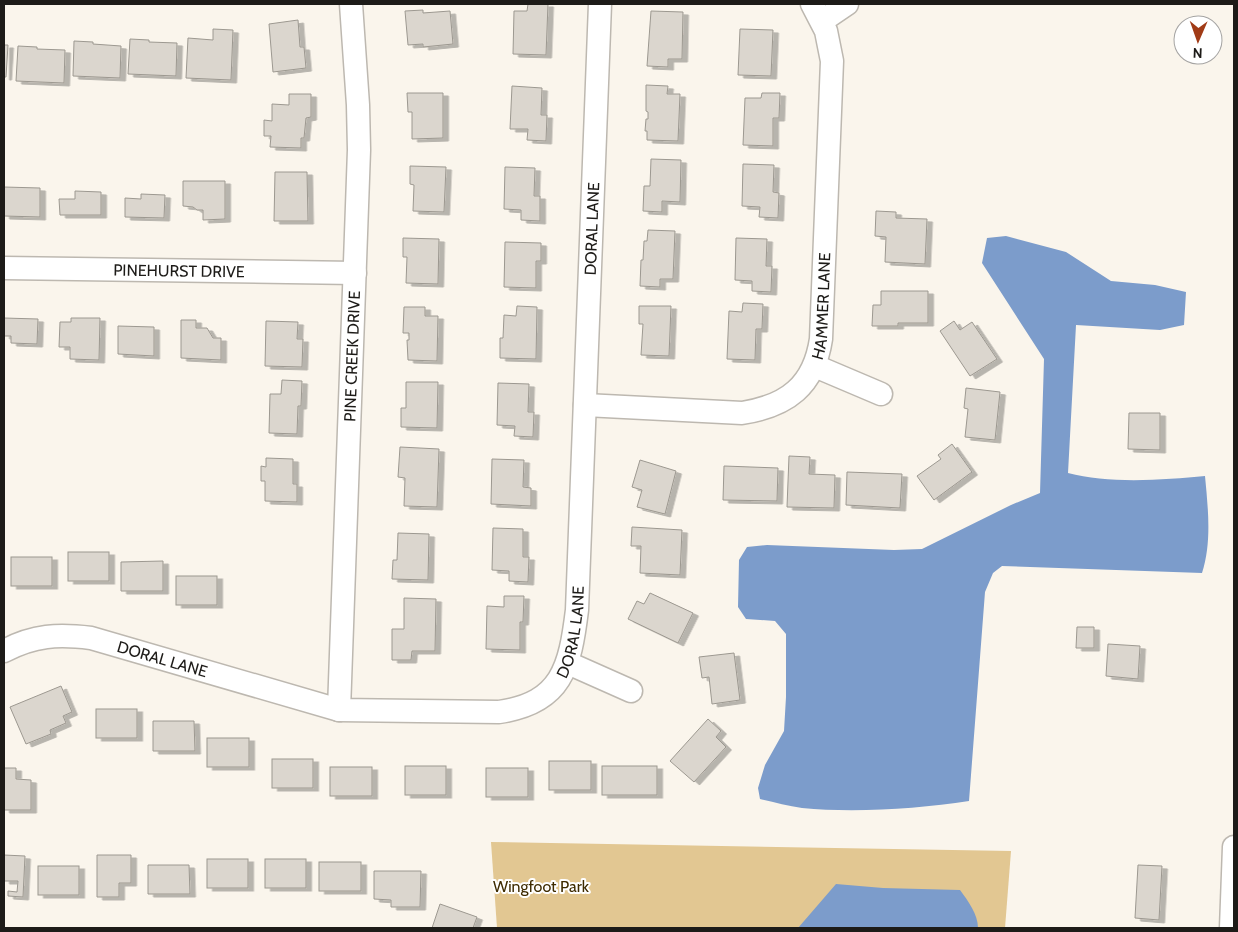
<svg xmlns="http://www.w3.org/2000/svg" width="1238" height="932" font-family="Cabin,sans-serif">
  <style>
    .green { fill: #e2c792 }
    .water { fill: #7c9ccb }
    .building { fill: #dbd6ce; stroke: #9c9890; filter: url(#shadow) }
    .lines { fill: none; stroke-linecap: round; stroke-linejoin: round }
    .minor-casing { stroke: #bdb8b0; stroke-width: 25 }
    .minor { stroke: #fff; stroke-width: 22 }
    .labels { text-anchor: middle; dominant-baseline: central; stroke-width: 4; stroke-linejoin: round; paint-order: stroke }
    .street-label { font-size: 16px; fill: #1d1b18; stroke: #fff }
    .park-label { font-size: 16px; fill: #3e2b00; stroke: #fff }
  </style>
  <defs>
    <filter id="shadow"><feDropShadow dx="5.5" dy="3" stdDeviation="0" flood-color="#0004"/></filter>
  </defs>
  <rect width="100%" height="100%" fill="#faf5ec"/>
  <polygon class="green" points="491,842 1011,851 1005,928 497,928"/>
  <g class="water">
    <path d="M 1006,236 L 1066,252 L 1111,281 L 1155,285 L 1186,292 L 1184,325 L 1160,330 L 1076,325 L 1068,473 C 1108,484 1164,480 1205,476 C 1208,508 1212,542 1202,573 L 1002,566 L 993,573 L 985,592 L 969,801 C 918,809 853,813 802,808 C 788,806 774,802 760,799 L 758,788 L 765,765 L 784,731 L 786,697 L 786,634 L 775,621 L 746,619 L 738,607 L 739,560 L 747,547 L 767,545 L 894,550 L 922,549 L 1011,505 L 1040,493 L 1044,359 L 982,263 L 987,238 Z"/>
    <path d="M 836,884 L 883,888 L 960,890 C 968,901 978,914 978,928 L 798,928 Z"/>
  </g>
  <g class="building">
    <polygon points="528,4 548,4 546,55 513,54 514,11 527,11"/>
    <polygon points="423,10 423,13 450,11 453,44 423,47 423,44 408,45 405,11"/>
    <polygon points="651,11 683,12 682,59 668,59 668,67 647,66"/>
    <polygon points="298,20 300,47 304,47 306,68 273,72 269,24"/>
    <polygon points="213,29 233,30 231,80 186,78 188,38 213,40"/>
    <polygon points="740,29 773,30 771,76 738,75"/>
    <polygon points="130,39 149,40 149,42 177,43 176,76 128,74"/>
    <polygon points="74,41 93,42 93,44 121,46 120,78 73,76"/>
    <polygon points="4,45 8,45 6,77 4,77"/>
    <polygon points="18,46 37,47 37,49 65,50 64,83 16,81"/>
    <polygon points="646,85 668,86 667,94 680,94 678,141 647,140 647,131 645,131 646,119 648,119 648,112 646,111"/>
    <polygon points="512,86 542,88 541,115 547,115 546,141 527,140 528,129 510,129"/>
    <polygon points="407,93 443,93 443,138 412,139 412,112 408,112"/>
    <polygon points="762,93 780,93 779,118 773,118 773,146 743,145 745,98 761,98"/>
    <polygon points="289,94 311,94 311,117 306,118 304,138 301,138 301,148 270,147 271,136 264,136 264,120 272,121 272,104 289,105"/>
    <polygon points="651,159 681,160 680,202 662,201 662,212 643,211 644,186 650,186"/>
    <polygon points="743,164 774,165 773,192 779,193 778,218 759,217 760,207 742,206"/>
    <polygon points="410,166 446,167 444,212 413,211 414,185 410,184"/>
    <polygon points="505,167 535,168 534,196 540,196 540,221 521,220 521,210 504,209"/>
    <polygon points="275,172 307,172 308,221 274,221"/>
    <polygon points="183,181 225,181 225,219 203,220 203,210 197,210 193,207 183,206"/>
    <polygon points="4,187 40,188 40,217 4,216"/>
    <polygon points="75,191 101,192 101,215 60,215 59,199 75,199"/>
    <polygon points="141,194 165,195 164,218 125,217 125,198 141,199"/>
    <polygon points="876,211 896,212 896,218 927,219 925,264 885,262 886,237 875,236"/>
    <polygon points="648,230 675,231 673,279 660,279 660,287 640,286 641,260 643,260 644,241 647,241"/>
    <polygon points="403,238 439,239 438,284 406,283 407,257 403,257"/>
    <polygon points="736,238 767,239 766,266 772,266 771,292 752,291 752,281 735,280"/>
    <polygon points="505,242 541,243 541,261 536,261 536,288 504,287"/>
    <polygon points="881,291 928,291 928,323 898,323 898,326 872,326 873,305 881,305"/>
    <polygon points="743,303 763,304 762,329 756,329 755,360 727,359 729,311 742,312"/>
    <polygon points="517,306 537,307 536,359 500,358 500,338 503,338 504,315 516,316"/>
    <polygon points="639,306 671,306 669,356 641,355 643,324 639,324"/>
    <polygon points="404,307 425,307 425,316 438,316 437,361 408,360 407,340 409,340 409,333 403,333"/>
    <polygon points="4,318 38,319 37,344 11,343 11,336 4,336"/>
    <polygon points="71,318 100,318 99,360 70,359 70,347 59,347 60,322 71,322"/>
    <polygon points="181,320 196,320 196,328 207,328 213,338 221,338 221,360 181,358"/>
    <polygon points="266,321 298,322 297,339 303,339 302,367 265,366"/>
    <polygon points="954,321 960,330 972,322 997,359 970,376 940,331"/>
    <polygon points="118,326 154,327 154,356 118,354"/>
    <polygon points="282,380 302,381 301,406 298,406 297,434 269,433 270,394 281,394"/>
    <polygon points="406,382 438,382 437,428 401,427 401,408 406,408"/>
    <polygon points="498,383 529,384 528,412 534,412 533,437 514,436 515,426 497,425"/>
    <polygon points="966,388 1000,392 995,440 965,437 968,409 964,408"/>
    <polygon points="1129,413 1160,413 1160,450 1128,449"/>
    <polygon points="952,444 972,472 934,500 917,476 941,459 938,455"/>
    <polygon points="400,447 439,449 437,507 404,506 405,478 398,477"/>
    <polygon points="789,456 810,457 809,474 835,475 834,508 787,507"/>
    <polygon points="266,458 293,459 293,484 297,484 297,502 265,501 265,481 261,481 261,466 266,467"/>
    <polygon points="492,459 524,460 523,487 531,488 531,506 491,504"/>
    <polygon points="640,460 676,471 665,514 637,507 642,490 632,487"/>
    <polygon points="724,466 778,468 777,501 723,500"/>
    <polygon points="847,472 902,474 900,508 846,505"/>
    <polygon points="632,527 682,530 680,575 640,573 641,546 631,546"/>
    <polygon points="493,528 523,529 523,557 529,557 528,582 509,581 509,571 492,570"/>
    <polygon points="398,533 429,534 428,580 392,579 393,560 397,560"/>
    <rect x="68" y="552" width="41" height="29"/>
    <rect x="11" y="557" width="41" height="29"/>
    <polygon points="163,561 163,591 121,591 121,562"/>
    <rect x="176" y="576" width="41" height="29"/>
    <polygon points="650,593 693,613 678,643 628,619 637,601 644,604"/>
    <polygon points="504,596 524,596 523,622 520,622 520,650 486,649 487,606 504,607"/>
    <polygon points="404,598 436,599 435,651 412,651 411,660 392,660 392,629 404,629"/>
    <polygon points="1077,627 1094,627 1094,648 1076,648"/>
    <polygon points="1108,644 1140,646 1138,679 1106,676"/>
    <polygon points="734,653 740,700 712,704 709,677 702,678 699,657"/>
    <polygon points="61,686 72,712 63,716 66,723 50,730 51,734 26,744 10,707"/>
    <rect x="96" y="709" width="41" height="29"/>
    <polygon points="708,719 721,731 716,737 726,747 694,782 670,761"/>
    <polygon points="153,721 194,721 195,751 153,751"/>
    <rect x="207" y="738" width="42" height="29"/>
    <rect x="272" y="759" width="41" height="29"/>
    <rect x="549" y="761" width="42" height="29"/>
    <rect x="405" y="766" width="41" height="29"/>
    <rect x="602" y="766" width="55" height="29"/>
    <rect x="330" y="767" width="42" height="29"/>
    <polygon points="4,768 16,768 16,779 31,780 31,810 4,810"/>
    <rect x="486" y="768" width="42" height="29"/>
    <polygon points="4,855 25,856 23,897 8,896 8,891 17,892 18,881 4,881"/>
    <polygon points="97,855 131,855 131,883 119,883 119,897 97,897"/>
    <rect x="207" y="859" width="41" height="29"/>
    <rect x="265" y="859" width="41" height="29"/>
    <rect x="319" y="862" width="42" height="29"/>
    <polygon points="148,865 189,865 190,894 148,894"/>
    <polygon points="1138,865 1162,866 1159,920 1135,918"/>
    <rect x="38" y="866" width="41" height="29"/>
    <polygon points="374,871 421,871 420,907 391,907 391,900 374,899"/>
    <polygon points="440,904 477,917 473,928 432,928"/>
  </g>
  <g class="lines">
    <g class="minor-casing">
      <g id="minor">
        <polyline points="822,21 847,4"/>
        <path id="s1" d="M 4,268 L 355,273"/>
        <polyline points="815,366 881,394"/>
        <path id="s2" d="M 585,405 L 742,413 C 787,406 814,386 821,339 L 832,61 L 826,31 L 812,4"/>
        <path id="s3" d="M 4,651 C 34,635 58,634 91,638 L 339,710 L 499,712 C 562,703 570,667 577,610 L 600,4"/>
        <polyline points="568,663 631,691"/>
        <path id="s4" d="M 339,710 L 359,150 L 358,105 L 351,4"/>
        <polyline points="1231,928 1234,847"/>
      </g>
    </g>
    <use href="#minor" class="minor"/>
  </g>
  <g class="labels">
    <g class="street-label">
      <text stroke="none"><textPath href="#s3" startOffset="1032">DORAL LANE</textPath></text>
      <text stroke="none"><textPath href="#s1" startOffset="175">PINEHURST DRIVE</textPath></text>
      <text stroke="none"><textPath href="#s2" startOffset="308">HAMMER LANE</textPath></text>
      <text stroke="none"><textPath href="#s4" startOffset="354">PINE CREEK DRIVE</textPath></text>
      <text stroke="none"><textPath href="#s3" startOffset="628">DORAL LANE</textPath></text>
      <text stroke="none"><textPath href="#s3" startOffset="164">DORAL LANE</textPath></text>
    </g>
    <g class="park-label">
      <text x="541" y="886">Wingfoot Park</text>
    </g>
  </g>
  <rect width="1238" height="932" fill="none" stroke="#1d1b18" stroke-width="10"/>
  <g transform="translate(1198 40) rotate(182)"><circle r="24" fill="#ffffff" stroke="#a5a4a3"/>
  <path d="M0-4L9 19L0 12L-9 19Z" fill="#a13b16"/>
  <text y="-8" font-size="14" font-weight="bold" text-anchor="middle" fill="#1d1b18">N</text>
  </g>
</svg>
